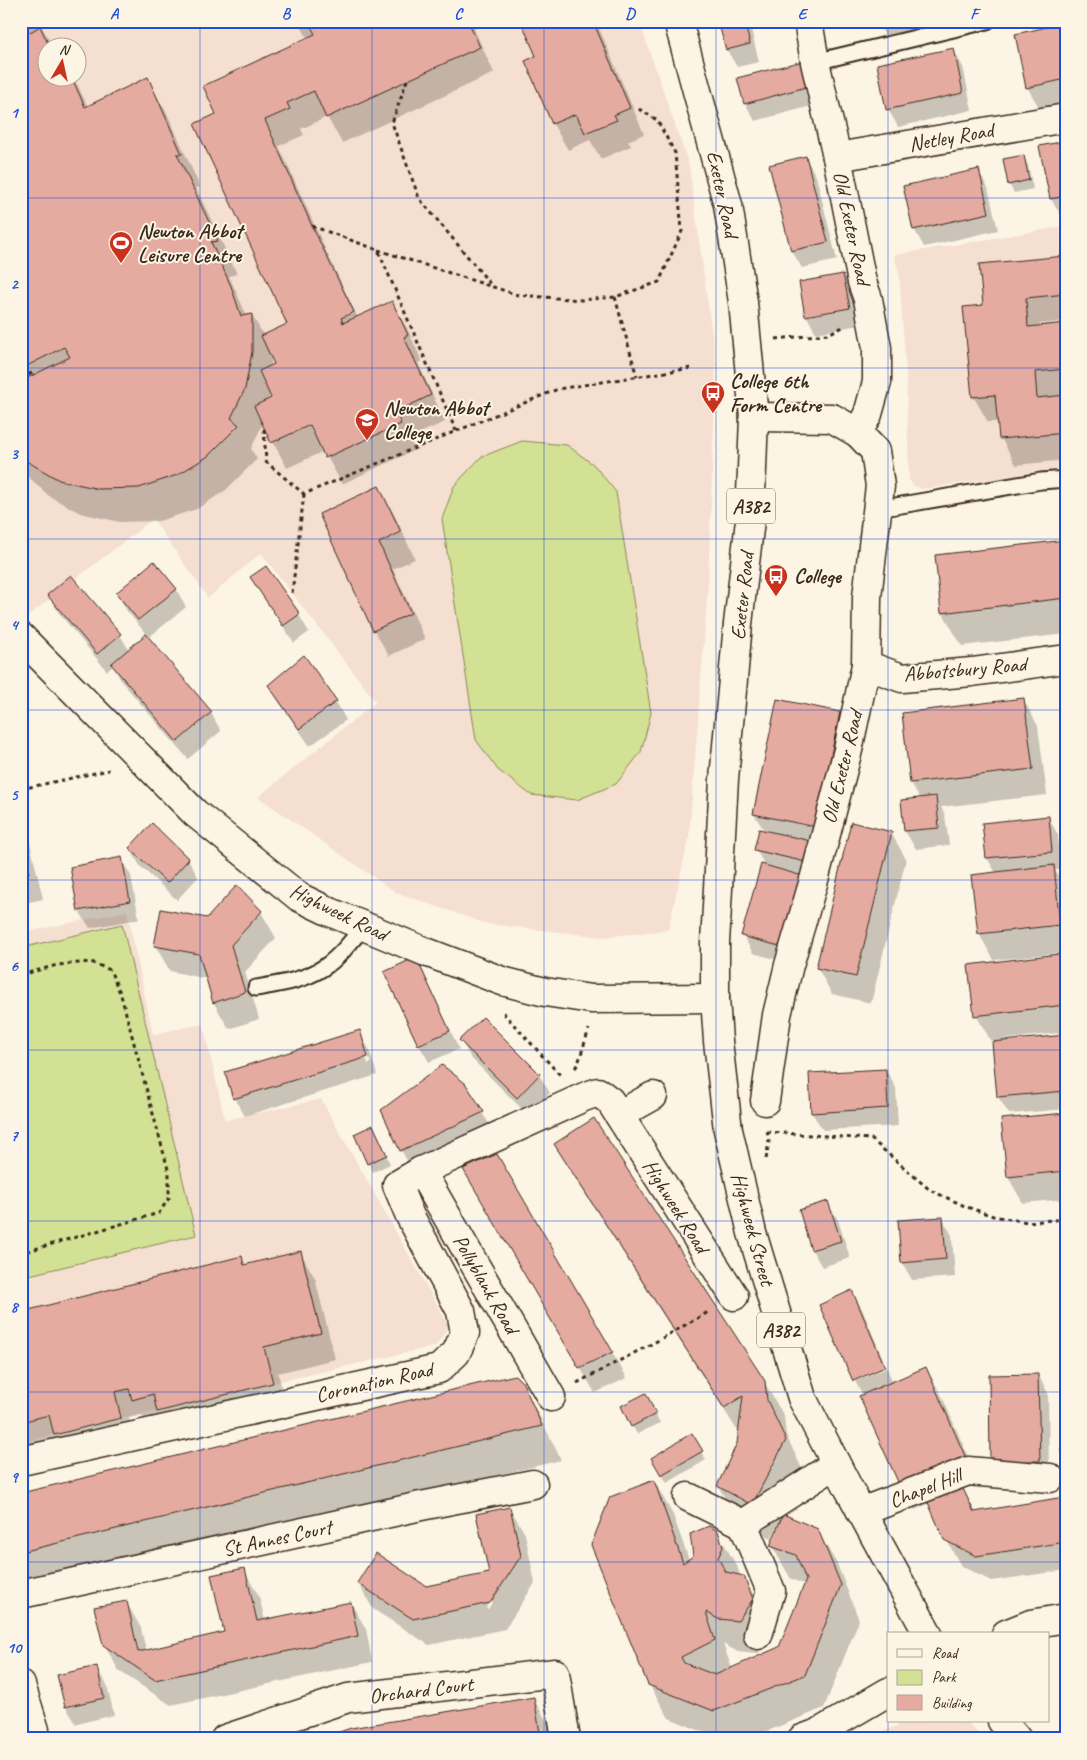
<svg xmlns="http://www.w3.org/2000/svg" width="1087" height="1760" font-family="Caveat,sans-serif">
  <style>
    .built { fill: #f5dfd1; fill-rule: evenodd }
    .green { fill: #d3e194; stroke: #878659 }
    .shadow { fill: #0003; fill-rule: evenodd }
    .building { fill: #e5aba1; stroke: #3b2a1e }
    .lines { fill: none; stroke-linecap: round; stroke-linejoin: round }
    .service-casing { stroke: #3b2a1e; stroke-width: 19 }
    .minor-casing { stroke: #3b2a1e; stroke-width: 31 }
    .secondary-casing { stroke: #3b2a1e; stroke-width: 31 }
    .primary-casing { stroke: #3b2a1e; stroke-width: 31 }
    .path { stroke: #3b2a1e; stroke-width: 3; stroke-dasharray: 4 4; stroke-linecap: butt }
    .service { stroke: #fcf5e5; stroke-width: 15 }
    .minor { stroke: #fcf5e5; stroke-width: 28 }
    .secondary { stroke: #fcf5e5; stroke-width: 28 }
    .primary { stroke: #fcf5e5; stroke-width: 28 }
    .grid { fill: none; stroke: #1d4ed8; stroke-width: 1; stroke-opacity: 0.55 }
    .labels { text-anchor: middle; dominant-baseline: central; stroke-width: 4; stroke-linejoin: round; paint-order: stroke }
    .shield { fill: #fcf5e5; stroke: #75675a; stroke-width: 1 }
    .shield-label { font-size: 20px; font-weight: bold; fill: #3b2a1e }
    .street-label { font-size: 21px; fill: #3b2a1e; stroke: #fcf5e5 }
    .poi-label { font-size: 21px; font-weight: bold; fill: #3b2a1e; stroke: #fcf5e5; text-anchor: start }
    .neatline { fill: none; stroke: #1d4ed8; stroke-width: 2 }
    .grid-label { font-size: 16px; text-anchor: middle; font-weight: bold; fill: #1d4ed8 }
  </style>
  <rect width="100%" height="100%" fill="#fcf5e5"/>
  <filter id="ink" filterUnits="userSpaceOnUse"><feTurbulence type="fractalNoise" baseFrequency=".02" numOctaves="2"/><feDisplacementMap in="SourceGraphic" scale="10" xChannelSelector="R" yChannelSelector="G"/><feConvolveMatrix kernelMatrix="1 2 1 2 8 2 1 2 1" color-interpolation-filters="sRGB"/></filter>
  <g filter="url(#ink)">
    <g class="built">
      <path d="M 21,21 L 639,21 L 689,165 L 716,364 L 708,586 L 689,838 L 668,930 L 603,937 L 487,924 L 395,892 L 258,797 L 376,702 L 261,553 L 208,598 L 153,519 L 28,616 L 21,609 ZM 48,48 L 78,48 L 78,78 L 48,78 Z"/>
      <polygon points="1066,226 1066,468 922,489 913,485 909,480 906,372 899,273 894,255"/>
      <polygon points="127,911 153,1034 203,1024 225,1120 321,1099 449,1326 436,1346 273,1383 157,1412 121,1418 21,1443 21,933"/>
      <polygon points="908,1721 966,1721 984,1739 866,1739"/>
    </g>
    <g class="green">
      <polygon points="522,441 567,445 594,465 616,492 651,713 641,752 616,784 577,800 531,795 498,770 476,740 442,519 454,486 481,457"/>
      <polygon points="122,924 196,1235 21,1277 21,948"/>
    </g>
    <g class="shadow">
      <path d="M 21,21 L 39,21 L 53,48 L 48,48 L 48,78 L 74,78 L 88,107 L 147,79 L 167,113 L 200,187 L 196,188 L 237,274 L 229,276 L 247,316 L 252,315 L 264,336 L 289,324 L 217,115 L 308,39 L 298,21 L 483,21 L 484,24 L 474,29 L 494,73 L 342,143 L 327,117 L 301,129 L 304,135 L 279,146 L 327,253 L 358,318 L 392,302 L 407,328 L 422,361 L 418,363 L 445,422 L 409,438 L 415,450 L 342,484 L 324,451 L 287,468 L 263,423 L 251,449 L 257,459 L 226,490 L 197,509 L 159,521 L 120,522 L 80,513 L 49,496 L 21,470 ZM 271,354 L 276,365 L 271,367 ZM 270,393 L 273,399 L 268,401 Z"/>
      <polygon points="523,21 596,21 644,134 628,141 631,146 601,159 590,140 568,150 553,124 526,61 538,56"/>
      <polygon points="720,21 749,21 759,62 737,67 727,50"/>
      <polygon points="877,21 931,21 936,41 894,53"/>
      <polygon points="1066,24 1066,117 1047,121 1027,87"/>
      <polygon points="953,49 963,67 972,110 898,127 888,109"/>
      <polygon points="802,62 819,104 755,121 745,103"/>
      <polygon points="1066,142 1066,224 1051,199 1041,147"/>
      <polygon points="1023,156 1028,165 1033,189 1014,193 1009,184"/>
      <polygon points="806,158 816,176 837,260 802,268 792,251 771,166"/>
      <polygon points="978,170 988,188 998,230 924,247 914,229"/>
      <polygon points="1066,257 1066,321 1040,324 1040,327 1066,324 1066,460 1016,465 1001,438 999,422 988,422 973,396 984,306"/>
      <polygon points="843,275 853,293 859,325 816,333 806,315"/>
      <polygon points="379,488 394,514 415,559 393,569 425,639 389,656 374,630"/>
      <polygon points="1066,541 1066,634 962,646 942,612"/>
      <polygon points="266,568 299,615 309,632 294,643 251,577"/>
      <polygon points="176,589 186,607 148,638 211,713 221,731 188,759 122,682 113,666 107,671 59,613 49,596 120,635 129,650 147,635 127,611 117,593"/>
      <polygon points="304,657 336,702 346,720 310,746 279,702 269,685"/>
      <polygon points="1023,699 1038,726 1047,795 941,807 945,815 949,845 916,849 905,831 902,801 920,799 911,783"/>
      <polygon points="839,713 854,739 797,965 753,953 743,936 766,867 756,850 765,832 754,814"/>
      <polygon points="1048,817 1058,835 1061,870 1055,870 1066,889 1066,952 994,960 979,934 996,873 987,858 984,824"/>
      <polygon points="21,822 28,834 43,899 21,904"/>
      <polygon points="891,833 906,859 871,1003 832,994 817,967"/>
      <polygon points="130,848 188,859 198,877 177,900 140,866"/>
      <polygon points="121,859 131,876 139,919 90,928 79,911"/>
      <polygon points="261,912 276,938 245,972 259,1019 229,1029 214,1003 207,979 170,971 155,945 207,920"/>
      <polygon points="1058,956 1066,969 1066,1032 1007,1039 1007,1042 1066,1037 1066,1109 1009,1114 998,1097 993,1041 991,1041 976,1015"/>
      <polygon points="415,959 425,976 459,1049 429,1062 419,1045 386,973"/>
      <polygon points="483,1019 539,1075 550,1093 527,1114 471,1058 461,1041"/>
      <path d="M 359,1032 L 369,1049 L 377,1075 L 245,1116 L 234,1098 ZM 364,1049 L 366,1049 L 371,1063 L 368,1064 Z"/>
      <polygon points="886,1070 896,1088 898,1126 823,1130 812,1113"/>
      <polygon points="464,1084 498,1138 416,1176 401,1150 383,1110"/>
      <polygon points="1066,1114 1066,1199 1023,1203 1008,1177 1002,1121"/>
      <polygon points="356,1134 378,1135 390,1164 373,1172"/>
      <polygon points="556,1145 764,1382 784,1416 786,1435 805,1475 783,1516 817,1530 837,1564 859,1620 824,1708 748,1739 720,1739 669,1718 649,1684 654,1481 673,1515 689,1560 717,1532 737,1566 740,1576 743,1577 763,1611 772,1633 758,1654 738,1652 723,1644 732,1669 780,1648 806,1585 791,1579 772,1546 779,1527 777,1527 771,1538 738,1520 718,1486 738,1444 739,1433 575,1178"/>
      <polygon points="497,1155 627,1378 595,1393 465,1170"/>
      <polygon points="827,1202 838,1220 850,1258 822,1267 812,1250"/>
      <polygon points="942,1218 952,1235 955,1277 912,1280 902,1262"/>
      <polygon points="300,1252 315,1278 335,1359 278,1373 287,1409 148,1426 142,1415 129,1418 135,1444 25,1451 21,1444 21,1313 241,1258 246,1266"/>
      <polygon points="852,1292 862,1309 886,1366 854,1379"/>
      <polygon points="887,1368 893,1383 926,1368 941,1394 979,1482 963,1489 976,1513 1063,1499 1066,1504 1066,1570 991,1581 961,1566 946,1539 930,1503 915,1510 900,1484 863,1396 855,1381"/>
      <polygon points="1038,1375 1048,1393 1049,1478 1002,1479"/>
      <polygon points="522,1384 541,1419 561,1460 21,1590 21,1494"/>
      <polygon points="650,1403 660,1423 637,1434 632,1426"/>
      <polygon points="691,1435 706,1460 667,1483 652,1458"/>
      <path d="M 510,1508 L 525,1534 L 535,1583 L 505,1629 L 429,1645 L 373,1609 L 358,1583 L 426,1587 L 491,1574 ZM 490,1601 L 493,1601 L 488,1609 L 486,1608 Z"/>
      <polygon points="244,1570 259,1596 265,1621 351,1603 366,1629 372,1662 171,1705 119,1671 104,1644 126,1602 141,1628 146,1651 225,1633"/>
      <polygon points="96,1668 107,1685 114,1715 76,1724 66,1707"/>
      <polygon points="533,1698 553,1732 554,1739 323,1739"/>
    </g>
    <g class="building">
      <polygon points="21,21 29,33 40,26 50,48 48,48 48,78 72,78 85,107 148,77 182,154 177,154 218,241 211,242 231,286 241,316 252,314 252,352 245,389 231,418 239,425 207,457 177,475 139,488 99,489 59,480 28,462 21,456 21,381 70,357 64,347 21,369"/>
      <polygon points="308,21 468,21 480,47 326,118 314,91 287,103 290,109 265,120 312,226 354,312 341,318 343,323 392,301 408,335 404,337 431,395 396,412 401,424 325,458 310,425 271,443 254,406 271,398 259,371 274,364 261,336 287,324 194,124 216,114 203,86 315,34"/>
      <polygon points="521,21 593,21 630,108 614,115 617,120 585,133 576,114 552,124 525,61 536,56"/>
      <polygon points="718,21 744,21 750,44 726,50"/>
      <polygon points="876,21 899,21 877,27"/>
      <polygon points="1066,23 1066,79 1026,88 1015,34"/>
      <polygon points="954,48 963,93 886,110 877,64"/>
      <polygon points="803,61 810,86 744,104 737,78"/>
      <polygon points="1066,141 1066,196 1050,199 1039,146"/>
      <polygon points="1024,155 1029,180 1008,185 1003,159"/>
      <polygon points="806,156 828,242 791,251 769,165"/>
      <polygon points="979,169 989,213 913,230 903,186"/>
      <polygon points="1066,256 1066,294 1026,298 1028,327 1066,323 1066,369 1035,372 1037,398 1066,395 1066,433 999,439 995,395 972,397 963,307 983,305 979,264"/>
      <polygon points="843,274 850,308 805,316 799,282"/>
      <polygon points="379,486 401,532 379,543 411,613 373,631 319,514"/>
      <polygon points="1066,540 1066,598 941,613 935,555"/>
      <polygon points="154,561 177,589 138,620 116,593"/>
      <polygon points="266,566 300,614 283,626 250,577"/>
      <polygon points="71,575 121,634 97,654 47,595"/>
      <polygon points="146,634 212,712 177,742 111,664"/>
      <polygon points="304,655 337,701 299,729 268,685"/>
      <polygon points="1024,698 1033,769 910,783 902,713"/>
      <polygon points="777,699 840,712 816,827 753,814"/>
      <polygon points="936,796 939,828 904,831 901,800"/>
      <polygon points="1049,816 1052,852 986,858 982,823"/>
      <polygon points="851,822 892,832 856,977 816,968"/>
      <polygon points="152,823 189,859 167,883 129,848"/>
      <polygon points="759,829 815,842 810,863 754,850"/>
      <polygon points="21,839 29,873 21,875"/>
      <polygon points="122,857 130,901 78,911 70,867"/>
      <polygon points="761,864 806,877 787,948 741,936"/>
      <polygon points="1054,865 1060,925 978,934 971,875"/>
      <polygon points="237,885 262,911 231,945 245,992 213,1003 199,954 154,946 161,909 207,918"/>
      <polygon points="1059,954 1065,1005 974,1016 968,965"/>
      <polygon points="416,957 450,1031 418,1045 384,972"/>
      <polygon points="483,1017 540,1074 517,1098 459,1040"/>
      <polygon points="360,1030 368,1057 233,1099 225,1072"/>
      <polygon points="1066,1035 1066,1091 997,1097 992,1042"/>
      <polygon points="442,1065 465,1083 484,1112 400,1151 381,1110"/>
      <polygon points="886,1069 888,1108 811,1113 809,1073"/>
      <polygon points="1066,1113 1066,1171 1007,1177 1001,1119"/>
      <polygon points="594,1118 765,1381 767,1400 786,1440 752,1505 717,1486 737,1443 743,1396 724,1408 554,1144"/>
      <polygon points="373,1125 387,1155 367,1164 354,1134"/>
      <polygon points="497,1154 613,1352 579,1368 463,1169"/>
      <polygon points="828,1201 841,1241 811,1250 799,1210"/>
      <polygon points="943,1217 946,1259 901,1263 898,1220"/>
      <polygon points="1066,1239 1066,1282 1061,1240"/>
      <polygon points="301,1251 321,1333 264,1347 273,1383 157,1412 153,1394 132,1400 129,1389 115,1392 121,1418 54,1435 49,1415 21,1422 21,1312 242,1256 244,1265"/>
      <polygon points="852,1290 885,1367 853,1381 819,1305"/>
      <polygon points="926,1367 965,1456 899,1484 859,1396"/>
      <polygon points="1038,1374 1040,1461 990,1462 989,1375"/>
      <polygon points="515,1375 523,1383 542,1426 21,1552 21,1493"/>
      <polygon points="646,1393 656,1414 631,1427 621,1406"/>
      <polygon points="692,1433 703,1451 661,1475 651,1458"/>
      <polygon points="958,1478 974,1512 1064,1497 1066,1512 1066,1542 976,1556 944,1540 924,1493"/>
      <polygon points="654,1480 683,1563 693,1556 690,1534 709,1526 718,1531 723,1547 718,1558 726,1572 744,1576 753,1599 738,1621 718,1619 706,1612 715,1640 681,1657 684,1663 715,1675 779,1647 806,1580 796,1555 770,1546 783,1514 818,1529 841,1585 805,1675 714,1711 648,1685 591,1545 610,1497"/>
      <polygon points="510,1507 521,1556 490,1603 413,1619 357,1583 376,1553 426,1586 489,1573 476,1514"/>
      <polygon points="245,1568 257,1621 351,1602 358,1636 155,1680 103,1645 94,1607 127,1601 138,1652 224,1632 211,1575"/>
      <polygon points="97,1666 104,1698 65,1707 57,1675"/>
      <polygon points="534,1697 541,1739 319,1739 351,1728"/>
      <polygon points="945,1732 947,1739 925,1739"/>
    </g>
    <g class="lines">
      <g class="service-casing">
        <g id="service">
          <polyline points="815,62 987,21"/>
          <polyline points="878,509 1041,481 1066,479"/>
          <path d="M 256,988 C 279,984 303,981 323,968 C 339,958 352,940 364,926"/>
        </g>
      </g>
      <g class="minor-casing">
        <g id="minor">
          <polyline points="837,157 1066,118"/>
          <polyline points="754,417 832,418 858,433"/>
          <polyline points="21,637 195,813 299,897 330,912 426,952 502,981 545,992 591,999 715,998"/>
          <polyline points="866,665 902,678 972,672 1066,659"/>
          <polyline points="765,1101 777,1015 789,965 814,880 848,750 866,665 867,597 880,486 875,451 858,433 868,414 877,382 877,348 868,299 862,282 837,157 815,62 808,21"/>
          <polyline points="619,1115 653,1096"/>
          <polyline points="421,1171 551,1397"/>
          <polyline points="21,1461 439,1369 456,1353 465,1333 461,1311 410,1216 397,1185 421,1171 584,1097 598,1092 610,1101 734,1296"/>
          <polyline points="688,1497 743,1524 836,1464"/>
          <polyline points="861,1512 968,1471 1050,1478"/>
          <polyline points="743,1524 771,1591 758,1635"/>
          <polyline points="21,1594 421,1506 533,1484"/>
          <polyline points="21,1685 35,1730 21,1736"/>
          <polyline points="1002,1721 1017,1739"/>
          <polyline points="225,1739 348,1698 555,1673 566,1739"/>
        </g>
      </g>
      <g class="secondary-casing">
        <polyline id="secondary" points="1006,1634 1031,1624 1066,1618"/>
      </g>
      <g class="primary-casing">
        <g id="primary">
          <polyline points="678,21 728,205 743,302 754,417 750,520 738,624 724,779 715,943 715,998 718,1041 728,1130 752,1233 802,1398 849,1489 928,1634"/>
          <polyline points="802,1739 818,1733 888,1692"/>
        </g>
      </g>
      <g class="path">
        <polyline points="407,80 392,123 419,198 492,286"/>
        <polyline points="312,226 378,250 456,431"/>
        <polyline points="378,250 518,295 582,300 615,297 659,282 682,231 675,153 657,120 637,108"/>
        <polyline points="615,297 637,377"/>
        <polyline points="776,339 828,334 843,327"/>
        <polyline points="21,378 34,372"/>
        <polyline points="264,429 266,462 304,494 558,389 691,368"/>
        <polyline points="292,593 304,494"/>
        <polyline points="21,789 109,770"/>
        <polyline points="21,975 57,965 91,962 110,970 121,995 169,1173 169,1198 159,1213 21,1253"/>
        <polyline points="504,1012 505,1015 561,1076"/>
        <polyline points="575,1068 578,1064 589,1029"/>
        <polyline points="767,1132 871,1139 930,1190 967,1207 993,1216 1028,1222 1066,1219"/>
        <polyline points="766,1159 769,1142 767,1130"/>
        <polyline points="577,1383 657,1341 710,1311"/>
        <polyline points="1062,1452 1064,1431 1066,1431"/>
      </g>
      <use href="#service" class="service"/>
      <use href="#minor" class="minor"/>
      <use href="#secondary" class="secondary"/>
      <use href="#primary" class="primary"/>
    </g>
  </g>
  <path class="grid" d="M 200,21 L 200,1739M 372,21 L 372,1739M 544,21 L 544,1739M 716,21 L 716,1739M 888,21 L 888,1739M 21,198 L 1066,198M 21,368 L 1066,368M 21,539 L 1066,539M 21,710 L 1066,710M 21,880 L 1066,880M 21,1050 L 1066,1050M 21,1221 L 1066,1221M 21,1392 L 1066,1392M 21,1562 L 1066,1562"/>
  <defs>
    <g id="stadium-pin" transform="scale(1.25)"><path d="M0 17L-7.5 6A9.5 9.5 0 1 1 7.5 6Z" fill="#c8321e" stroke="#fcf5e5"/><path d="M0-5a6.5 5 0 1 0 0 10a6.5 5 0 1 0 0-10ZM-3.5-1.8h7v3.6h-7Z" fill="#fff"/></g>
    <g id="bus-pin" transform="scale(1.25)"><path d="M0 17L-7.5 6A9.5 9.5 0 1 1 7.5 6Z" fill="#c8321e" stroke="#fcf5e5"/><path d="M-5-6H5V4H4V6H2V4H-2V6H-4V4H-5ZM-3.5-4V0h7V-4ZM-3.5 1.2v1.5H-2V1.2ZM2 1.2v1.5H3.5V1.2Z" fill="#fff"/></g>
    <g id="school-pin" transform="scale(1.25)"><path d="M0 17L-7.5 6A9.5 9.5 0 1 1 7.5 6Z" fill="#c8321e" stroke="#fcf5e5"/><path d="M0-5L7-2L0 1L-7-2ZM-4 1L0 2.5L4 1V4Q0 6-4 4Z" fill="#fff"/></g>
  </defs>
  <g fill-rule="evenodd">
    <use href="#stadium-pin" x="121" y="243"/>
    <use href="#bus-pin" x="713" y="393"/>
    <use href="#school-pin" x="367" y="420"/>
    <use href="#bus-pin" x="776" y="576"/>
  </g>
  <g class="labels">
    <g class="shield">
      <rect x="727" y="488.5" width="48" height="35" rx="4"/>
      <rect x="757" y="1312.5" width="48" height="35" rx="4"/>
    </g>
    <g class="shield-label">
      <text x="751" y="506">A382</text>
      <text x="781" y="1330">A382</text>
    </g>
    <g class="street-label">
      <text transform="translate(951 137) rotate(-10)">Netley Road</text>
      <text transform="translate(723 194) rotate(78)">Exeter Road</text>
      <text transform="translate(852 228) rotate(78)">Old Exeter Road</text>
      <text transform="translate(742 596) rotate(-84)">Exeter Road</text>
      <text transform="translate(965 669) rotate(-5)">Abbotsbury Road</text>
      <text transform="translate(842 767) rotate(-76)">Old Exeter Road</text>
      <text transform="translate(339 912) rotate(26)">Highweek Road</text>
      <text transform="translate(676 1206) rotate(58)">Highweek Road</text>
      <text transform="translate(753 1229) rotate(75)">Highweek Street</text>
      <text transform="translate(486 1284) rotate(60)">Pollyblank Road</text>
      <text transform="translate(374 1382) rotate(-13)">Coronation Road</text>
      <text transform="translate(925 1488) rotate(-21)">Chapel Hill</text>
      <text transform="translate(277 1538) rotate(-12)">St Annes Court</text>
      <text transform="translate(421 1690) rotate(-7)">Orchard Court</text>
    </g>
    <g class="poi-label">
      <text x="138" y="231">Newton Abbot<tspan x="138" dy="24">Leisure Centre</tspan></text>
      <text x="730" y="381">College 6th<tspan x="730" dy="24">Form Centre</tspan></text>
      <text x="384" y="408">Newton Abbot<tspan x="384" dy="24">College</tspan></text>
      <text x="794" y="576">College</text>
    </g>
  </g>
  <rect width="1087" height="1760" fill="none" stroke="#fcf5e5" stroke-width="55"/>
  <rect x="887" y="1632" width="162" height="90" fill="#fcf5e5" stroke="#afa495"/>
  <rect x="897" y="1649" width="25" height="8" fill="#fcf5e5" stroke="#afa495"/>
  <text x="932" y="1658" font-size="15" fill="#3b2a1e">Road</text>
  <rect x="897" y="1670" width="25" height="15" fill="#d3e194" stroke="#afa495"/>
  <text x="932" y="1682" font-size="15" fill="#3b2a1e">Park</text>
  <rect x="897" y="1695" width="25" height="15" fill="#e5aba1" stroke="#afa495"/>
  <text x="932" y="1708" font-size="15" fill="#3b2a1e">Building</text>
  <g transform="translate(62 62) rotate(9)"><circle r="24" fill="#fcf5e5" stroke="#afa495"/>
  <path d="M0-4L9 19L0 12L-9 19Z" fill="#c8321e"/>
  <text y="-8" font-size="14" font-weight="bold" text-anchor="middle" fill="#3b2a1e">N</text>
  </g>
  <rect x="28" y="28" width="1032" height="1704" class="neatline"/>
  <g class="grid-label">
    <text x="114" y="19">A</text>
    <text x="286" y="19">B</text>
    <text x="458" y="19">C</text>
    <text x="630" y="19">D</text>
    <text x="802" y="19">E</text>
    <text x="974" y="19">F</text>
    <text x="14" y="118">1</text>
    <text x="14" y="289">2</text>
    <text x="14" y="459">3</text>
    <text x="14" y="630">4</text>
    <text x="14" y="800">5</text>
    <text x="14" y="971">6</text>
    <text x="14" y="1141">7</text>
    <text x="14" y="1312">8</text>
    <text x="14" y="1482">9</text>
    <text x="14" y="1653">10</text>
  </g>
</svg>
